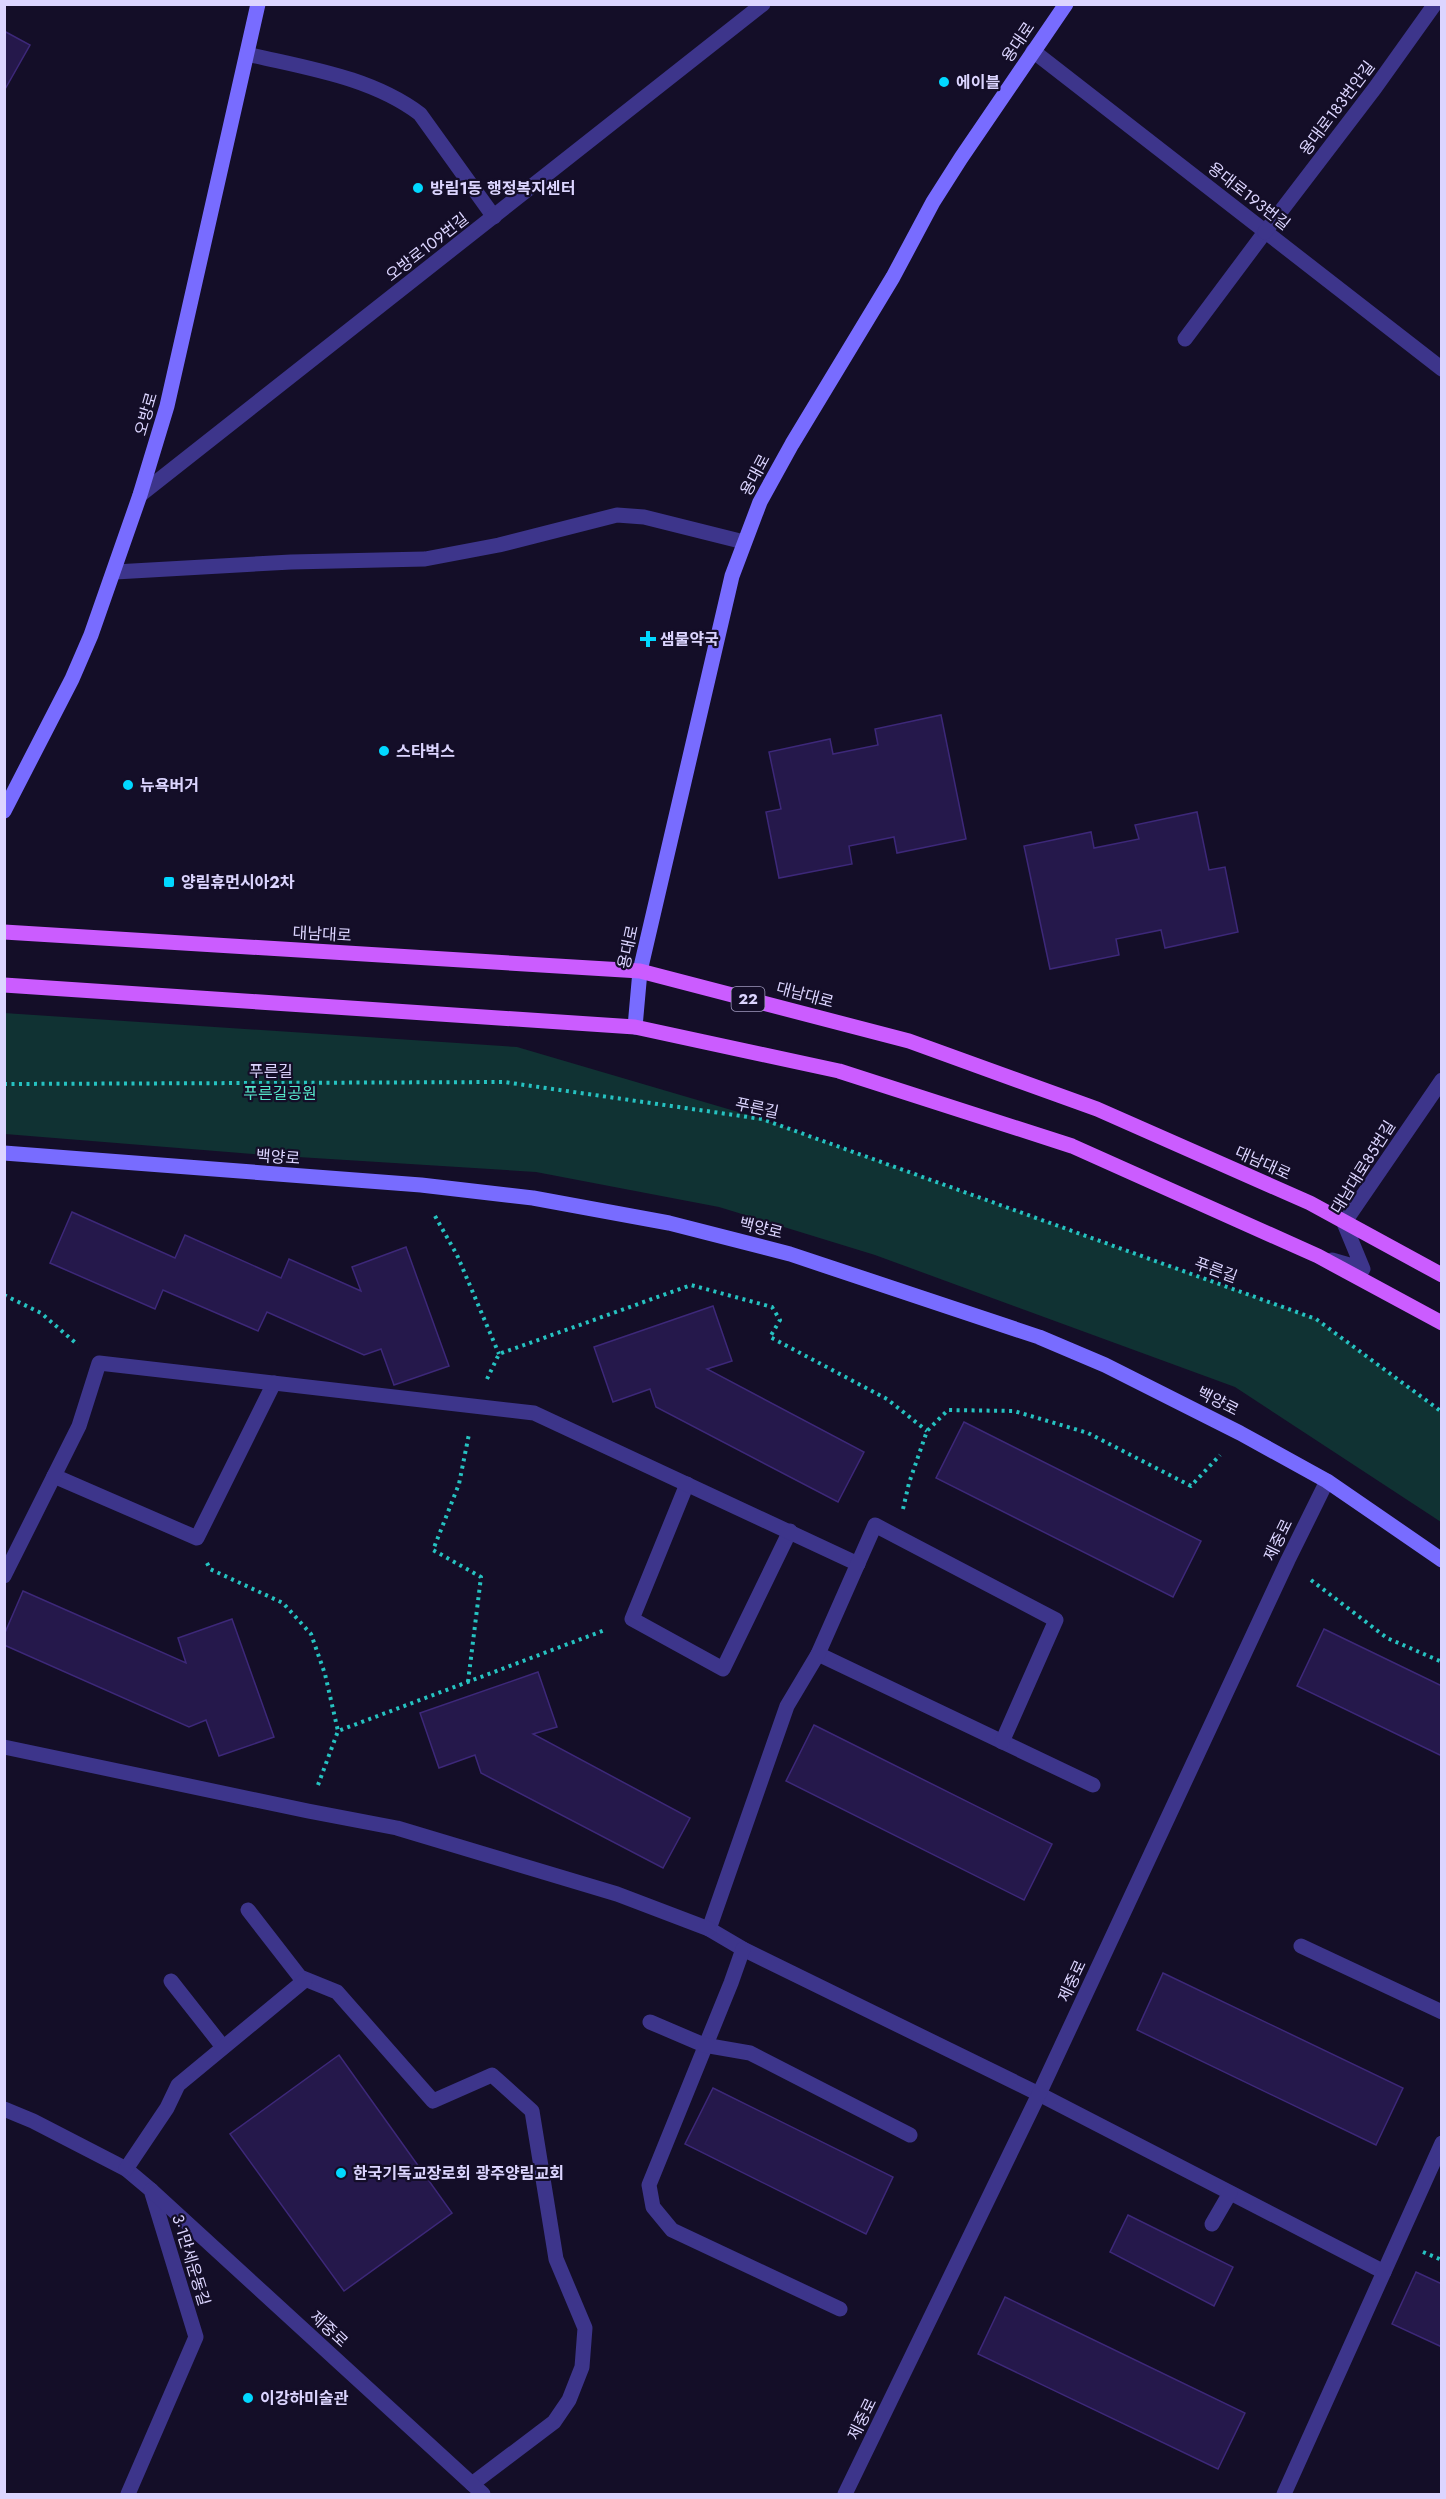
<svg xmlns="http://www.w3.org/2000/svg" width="1446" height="2499" font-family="Jost,'Noto Sans KR',sans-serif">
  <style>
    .green { fill: #103233 }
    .building { fill: #25184b; stroke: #3d2879; stroke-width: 1.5 }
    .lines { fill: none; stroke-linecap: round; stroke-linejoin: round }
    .path { stroke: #26c2c1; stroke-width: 4; stroke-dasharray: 3 4.5; stroke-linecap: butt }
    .lane { stroke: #3d358b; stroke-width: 15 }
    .street { stroke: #3d358b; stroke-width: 15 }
    .secondary { stroke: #786cff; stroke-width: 15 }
    .primary { stroke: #cb5cff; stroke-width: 15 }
    .poi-dot { fill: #01d8ff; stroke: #140e28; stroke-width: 2 }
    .labels { text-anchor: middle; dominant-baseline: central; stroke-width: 4.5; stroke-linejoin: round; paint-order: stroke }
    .shield { fill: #140e28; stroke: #a099be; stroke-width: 1.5 }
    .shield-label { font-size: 15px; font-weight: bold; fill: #dcd5ff }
    .street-label { font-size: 16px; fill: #dcd5ff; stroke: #140e28 }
    .poi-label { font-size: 16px; font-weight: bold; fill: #dcd5ff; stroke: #140e28; text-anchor: start }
    .park-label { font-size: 16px; fill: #57e9cc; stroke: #140e28 }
  </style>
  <rect width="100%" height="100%" fill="#140e28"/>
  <polygon class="green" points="4,1013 517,1047 762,1119 1316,1319 1441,1412 1441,1522 1235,1387 875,1255 719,1207 536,1172 266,1155 5,1134"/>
  <g class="building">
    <polygon points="4,31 30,45 4,91"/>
    <polygon points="941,715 966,839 897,853 894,837 849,846 852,864 779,878 766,812 781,809 769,752 830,739 833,754 878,745 875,729"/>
    <polygon points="1197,812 1209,870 1225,867 1238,932 1165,948 1161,930 1116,939 1119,955 1050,969 1024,846 1091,832 1094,848 1139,839 1135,825"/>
    <polygon points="72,1212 175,1258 185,1235 281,1278 289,1259 361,1291 352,1267 406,1247 449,1366 394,1385 381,1349 364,1355 267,1312 258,1331 163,1290 155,1309 50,1263"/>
    <polygon points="713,1306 732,1361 707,1369 864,1452 838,1502 656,1407 650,1389 613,1402 594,1347"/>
    <polygon points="964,1422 1201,1541 1173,1597 936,1478"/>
    <polygon points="23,1591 186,1663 178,1638 232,1619 274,1737 219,1756 206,1720 189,1727 4,1645 4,1635"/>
    <polygon points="1324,1629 1442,1686 1442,1756 1297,1686"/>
    <polygon points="538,1672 557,1727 533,1734 690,1818 663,1868 481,1773 475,1755 439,1768 420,1713"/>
    <polygon points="814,1725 1052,1844 1024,1900 786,1781"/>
    <polygon points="1163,1973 1403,2088 1376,2145 1137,2030"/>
    <polygon points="339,2055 452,2213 344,2291 230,2134"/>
    <polygon points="713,2088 893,2177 866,2234 685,2144"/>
    <polygon points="1128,2215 1233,2267 1214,2306 1110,2252"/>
    <polygon points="1416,2272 1442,2284 1442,2347 1392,2324"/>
    <polygon points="1005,2297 1245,2413 1218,2469 978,2354"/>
  </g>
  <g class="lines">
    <g class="path">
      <polyline points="4,1084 504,1082 762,1119 1316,1319 1442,1412"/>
      <polyline points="435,1216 457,1255 499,1354"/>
      <polyline points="4,1295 41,1313 78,1345"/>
      <polyline points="487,1379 499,1354 691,1285 772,1307 780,1320 770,1337 887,1399 927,1431"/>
      <polyline points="903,1509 909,1483 927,1431 948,1410 1014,1411 1088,1433 1191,1486 1220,1455"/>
      <polyline points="207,1563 210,1569 283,1603 311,1634 325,1674 338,1731"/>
      <polyline points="1311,1580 1387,1638 1442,1662"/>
      <polyline points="468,1682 481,1577 433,1550 459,1484 469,1434"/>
      <polyline points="318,1785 338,1731 605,1630"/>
      <polyline points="1423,2252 1442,2260"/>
    </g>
    <g class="lane">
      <path d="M 247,54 C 306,68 371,77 420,114 L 494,217"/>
      <polyline points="1185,339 1265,232"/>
      <polyline points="140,495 763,4"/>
      <polyline points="115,572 291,562 425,559 499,545 617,515 644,517 744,542"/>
      <polyline points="54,1476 197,1538 274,1383"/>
      <polyline points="687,1484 632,1619 723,1669 790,1531"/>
      <polyline points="4,1576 79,1426 99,1363 534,1413 858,1564"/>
      <polyline points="818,1654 1093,1785"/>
      <polyline points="1002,1742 1056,1620 875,1525 818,1654 787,1706 709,1929 743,1949 1039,2094 1384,2272"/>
      <polyline points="4,1747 308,1811 397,1828 617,1894 709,1929"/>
      <polyline points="248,1910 300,1977 337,1992 433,2101 492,2075 532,2111 556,2259 585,2328 582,2367 569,2400 554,2422 472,2484"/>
      <polyline points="1301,1946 1442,2012"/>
      <polyline points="743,1949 731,1983 649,2185 653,2207 672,2230 840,2309"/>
      <polyline points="171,1981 223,2047"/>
      <polyline points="650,2022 704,2045 750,2053 910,2135"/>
      <polyline points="4,2109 33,2121 126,2169 151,2190 196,2337 128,2494"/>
      <polyline points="126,2169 167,2108 178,2085 305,1980"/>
      <polyline points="151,2190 483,2494"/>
      <polyline points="1212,2224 1230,2193"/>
      <polyline points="1284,2494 1442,2143"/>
    </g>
    <g class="street">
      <polyline points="1033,51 1442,369"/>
      <polyline points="1265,232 1375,88 1435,4"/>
      <polyline points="1332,1260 1363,1269 1344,1223 1442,1080"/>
      <polyline points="845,2494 1039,2094 1288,1560 1327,1481"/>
    </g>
    <g class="secondary">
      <polyline points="4,811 72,679 91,635 140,495 167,406 258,4"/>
      <polyline points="635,1027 640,971 732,576 760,502 792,444 893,277 933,202 961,158 1066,4"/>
      <polyline points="4,1153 421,1185 533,1198 669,1223 790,1254 1039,1337 1105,1365 1240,1433 1327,1481 1442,1560"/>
    </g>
    <g class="primary">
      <polyline points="4,932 640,971 909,1041 1097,1109 1310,1203 1442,1275"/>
      <polyline points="4,985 635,1027 839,1071 1072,1146 1318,1256 1442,1323"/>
    </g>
  </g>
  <g class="poi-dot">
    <circle cx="944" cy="82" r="6"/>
    <circle cx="418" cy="188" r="6"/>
    <path d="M645 630h6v6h6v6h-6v6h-6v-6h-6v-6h6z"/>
    <circle cx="384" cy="751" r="6"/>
    <circle cx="128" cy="785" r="6"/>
    <rect x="163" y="876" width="12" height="12" rx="3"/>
    <circle cx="341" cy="2173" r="6"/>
    <circle cx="248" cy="2398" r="6"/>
  </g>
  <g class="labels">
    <rect class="shield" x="731.5" y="987" width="33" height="24" rx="4.5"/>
    <g class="shield-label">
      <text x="748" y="999">22</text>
    </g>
    <g class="street-label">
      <text transform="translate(1018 42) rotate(-56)">용대로</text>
      <text transform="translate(1337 108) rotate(-53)">용대로183번안길</text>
      <text transform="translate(1249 196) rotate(38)">용대로193번길</text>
      <text transform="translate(427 247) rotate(-38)">오방로109번길</text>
      <text transform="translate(146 414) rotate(-74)">오방로</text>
      <text transform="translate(755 475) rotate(-62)">용대로</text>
      <text transform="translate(322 934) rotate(3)">대남대로</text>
      <text transform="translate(628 947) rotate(-78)">용대로</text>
      <text transform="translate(805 995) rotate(15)">대남대로</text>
      <text x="271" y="1071">푸른길</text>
      <text transform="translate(757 1108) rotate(12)">푸른길</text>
      <text transform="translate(278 1157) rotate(4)">백양로</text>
      <text transform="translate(1263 1163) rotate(24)">대남대로</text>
      <text transform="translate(1363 1167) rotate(-58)">대남대로85번길</text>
      <text transform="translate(761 1228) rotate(14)">백양로</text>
      <text transform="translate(1216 1270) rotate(20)">푸른길</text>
      <text transform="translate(1218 1401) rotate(27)">백양로</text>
      <text transform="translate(1278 1540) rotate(-64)">제중로</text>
      <text transform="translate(1072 1981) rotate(-65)">제중로</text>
      <text transform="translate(191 2260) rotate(73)">3·1만세운동길</text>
      <text transform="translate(329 2329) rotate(43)">제중로</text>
      <text transform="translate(862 2419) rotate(-64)">제중로</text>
    </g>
    <g class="poi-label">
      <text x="956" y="82">에이블</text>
      <text x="430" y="188">방림1동 행정복지센터</text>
      <text x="660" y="639">샘물약국</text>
      <text x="396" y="751">스타벅스</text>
      <text x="140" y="785">뉴욕버거</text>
      <text x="181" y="882">양림휴먼시아2차</text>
      <text x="353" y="2173">한국기독교장로회 광주양림교회</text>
      <text x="260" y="2398">이강하미술관</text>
    </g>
    <g class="park-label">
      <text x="280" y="1093">푸른길공원</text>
    </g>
  </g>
  <rect width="1446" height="2499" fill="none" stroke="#dcd5ff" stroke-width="12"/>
</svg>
